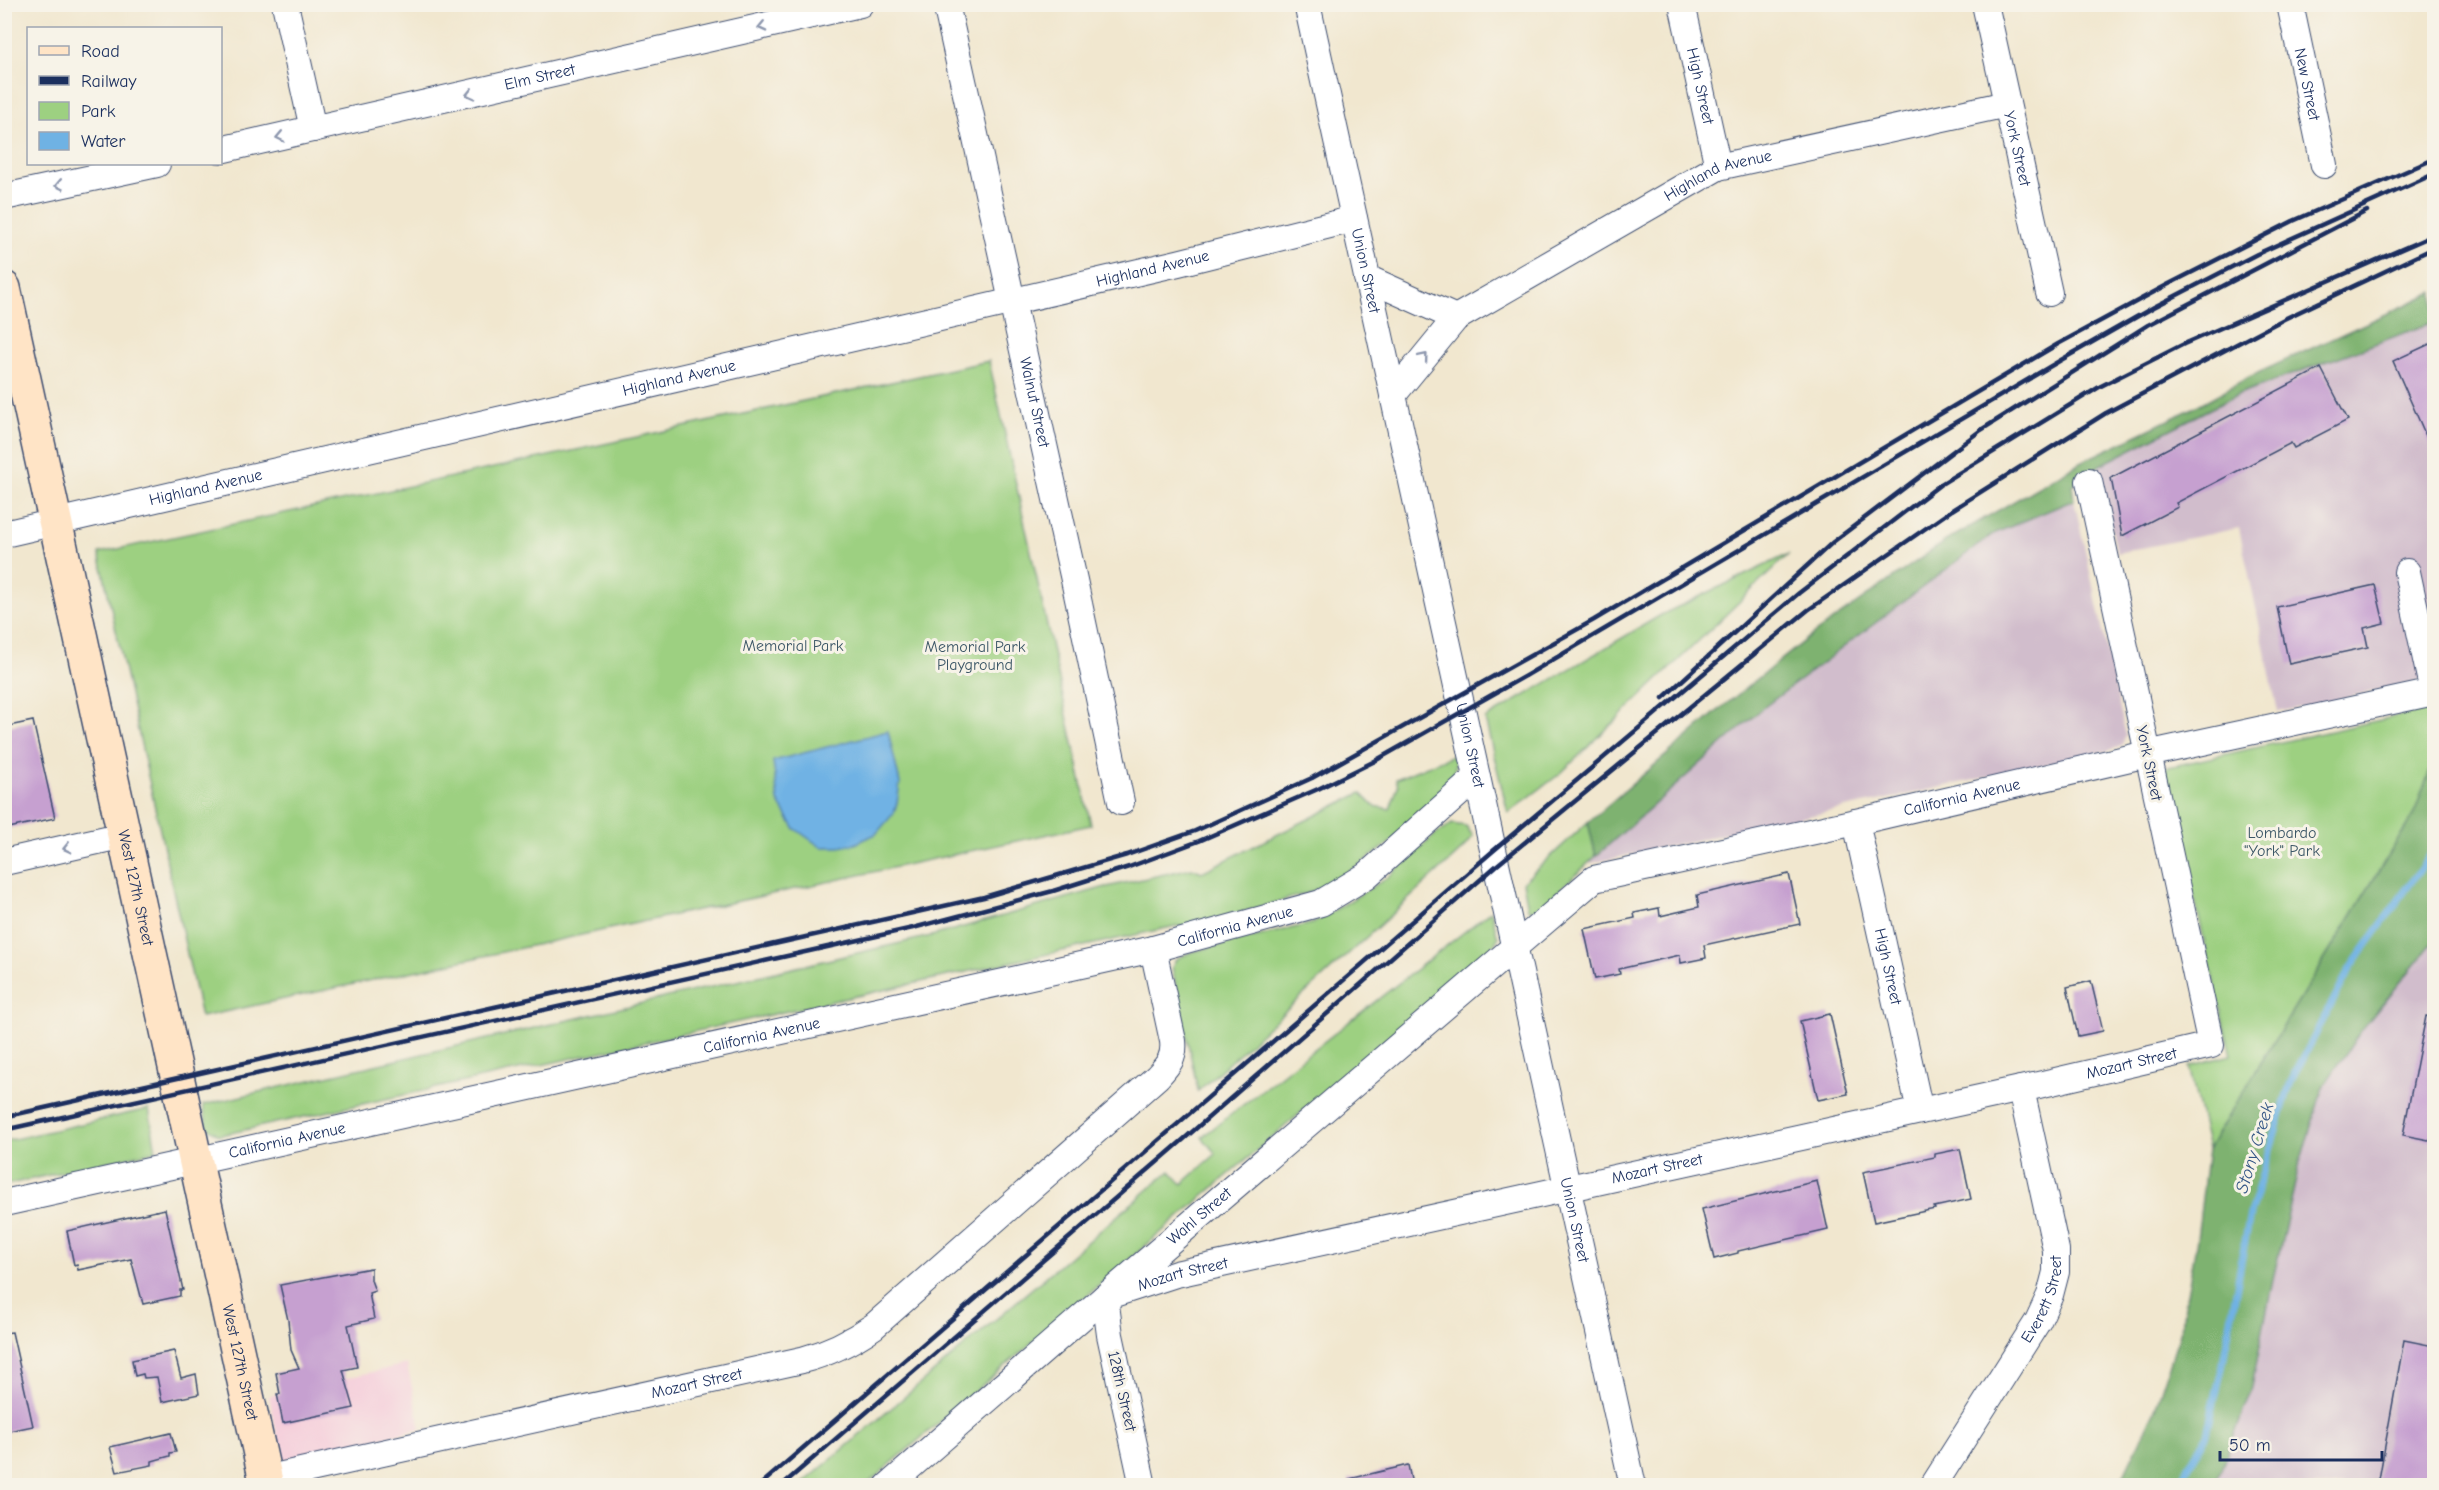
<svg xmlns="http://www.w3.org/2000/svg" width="2439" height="1490" font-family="'Comic Neue',sans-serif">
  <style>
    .built { fill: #f5cfdb }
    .industrial { fill: #d1bdcc }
    .green { fill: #9dd081; stroke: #5c8070; stroke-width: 1.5 }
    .forest { fill: #7eb26f; stroke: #4c7066; stroke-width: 1.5 }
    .water { fill: #6fb2e4; stroke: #4570a1; stroke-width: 1.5 }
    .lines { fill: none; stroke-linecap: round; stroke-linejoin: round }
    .stream { stroke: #6fb2e4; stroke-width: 7 }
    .building { fill: #c6a0d0 }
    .street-casing { stroke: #3b4b6f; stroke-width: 28 }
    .secondary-casing { stroke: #3b4b6f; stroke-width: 36 }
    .street { stroke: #fff; stroke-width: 26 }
    .secondary { stroke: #ffe4c6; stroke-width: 33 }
    .rail { stroke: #1b2f5e; stroke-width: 4.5 }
    .oneway { stroke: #8d97ae }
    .labels { text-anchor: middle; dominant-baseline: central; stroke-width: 6; stroke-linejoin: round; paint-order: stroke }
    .street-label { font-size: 16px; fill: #1b2f5e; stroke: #f7f3e8 }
    .park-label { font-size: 16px; fill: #3c5767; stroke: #f7f3e8 }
    .water-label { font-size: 18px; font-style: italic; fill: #345686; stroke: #f7f3e8 }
  </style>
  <rect width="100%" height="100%" fill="#f7f3e8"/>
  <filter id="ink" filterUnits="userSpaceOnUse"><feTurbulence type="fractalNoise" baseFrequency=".0167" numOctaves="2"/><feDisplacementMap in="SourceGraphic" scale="12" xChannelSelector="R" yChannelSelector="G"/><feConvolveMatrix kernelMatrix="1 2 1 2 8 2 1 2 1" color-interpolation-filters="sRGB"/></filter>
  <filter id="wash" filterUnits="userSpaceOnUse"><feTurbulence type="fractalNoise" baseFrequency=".008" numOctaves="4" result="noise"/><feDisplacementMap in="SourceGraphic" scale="24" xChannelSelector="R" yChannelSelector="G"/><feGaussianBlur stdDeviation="1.35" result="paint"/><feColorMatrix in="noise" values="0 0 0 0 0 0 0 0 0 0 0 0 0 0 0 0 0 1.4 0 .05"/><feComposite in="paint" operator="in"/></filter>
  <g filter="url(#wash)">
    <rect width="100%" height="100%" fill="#f1e7cf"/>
    <polygon class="built" points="407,1364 421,1429 282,1460 269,1396"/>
    <g class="industrial">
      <polygon points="2434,322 2434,678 2278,712 2239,528 2117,553 2099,466 2239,394"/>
      <polygon points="2074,500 2126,736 2121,746 2107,751 1587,864 1763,708 1993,534"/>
      <polygon points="2434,941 2434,1485 2214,1486 2251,1391 2273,1279 2299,1166 2323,1087 2363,1028"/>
    </g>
    <g class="green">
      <polygon points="989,361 1091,825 201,1017 99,553"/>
      <polygon points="1789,554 1561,773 1508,813 1485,719 1661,615"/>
      <polygon points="2434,708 2434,760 2414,814 2208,1149 2189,1066 2231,1055 2164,768"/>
      <polygon points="1456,754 1454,778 1447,789 1398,837 1338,880 1308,893 1188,928 1176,926 226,1134 219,1135 207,1127 203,1105 935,935 1102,888 1192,868 1202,872 1361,793 1374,806 1390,809 1398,786 1396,779"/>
      <polygon points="1588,822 1596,856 1541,907 1531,910 1528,909 1523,882"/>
      <polygon points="1452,824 1466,826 1473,836 1461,851 1198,1091 1172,967 1176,959 1191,952 1314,923 1387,878 1436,834"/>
      <polygon points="1491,911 1498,938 1492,949 866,1485 800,1486 1170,1171 1182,1184 1216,1154 1202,1137"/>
      <polygon points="149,1109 156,1151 5,1185 5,1141"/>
    </g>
    <g class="forest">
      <polygon points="2434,292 2434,322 2239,394 2099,466 2072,485 2074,500 1993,534 1763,708 1596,856 1588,822 1720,709 1812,635 1944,542 2081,462 2191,409 2249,377"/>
      <polygon points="2434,760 2434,941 2363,1028 2323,1087 2299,1166 2273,1279 2251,1391 2220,1472 2214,1485 2119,1485 2154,1412 2180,1333 2197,1239 2208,1149 2414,814"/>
    </g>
    <polygon class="water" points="888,731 900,783 897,803 894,813 876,834 855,844 839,847 821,847 794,828 778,801 773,761"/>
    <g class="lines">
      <polyline class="stream" points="2178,1486 2207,1434 2222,1368 2250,1214 2291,1081 2351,967 2434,850"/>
    </g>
    <g id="blocks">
      <g class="building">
        <polygon points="2434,342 2434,454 2393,361"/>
        <polygon points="2321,368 2348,420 2294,448 2291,443 2176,503 2178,507 2122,536 2111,478"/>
        <polygon points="2375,585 2384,623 2364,628 2368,647 2289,664 2277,607"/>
        <polygon points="33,721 55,818 4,829 4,727"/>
        <polygon points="1789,874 1800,924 1704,945 1706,958 1681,963 1680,955 1619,969 1620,974 1595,979 1584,929 1635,918 1634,913 1659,908 1660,916 1699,907 1697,895"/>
        <polygon points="2091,981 2103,1031 2078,1036 2067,987"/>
        <polygon points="1830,1014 1848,1094 1818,1100 1800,1021"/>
        <polygon points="2426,1016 2434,1017 2434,1141 2403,1135"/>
        <polygon points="1960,1149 1971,1199 1934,1207 1935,1209 1874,1222 1863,1172 1935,1157 1935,1154"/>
        <polygon points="1817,1181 1828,1230 1738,1251 1738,1253 1714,1259 1702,1209"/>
        <polygon points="165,1209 183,1290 180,1290 180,1296 143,1304 131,1259 78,1270 77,1264 74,1265 67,1231"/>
        <polygon points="371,1268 371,1280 375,1291 369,1293 374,1319 348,1325 357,1367 343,1370 354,1408 283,1423 277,1394 280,1394 276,1373 299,1368 291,1350 288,1320 280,1285"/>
        <polygon points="12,1332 33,1426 4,1432 4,1333"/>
        <polygon points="2404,1340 2434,1346 2434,1485 2378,1485"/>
        <polygon points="174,1351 181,1378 196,1374 199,1394 162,1402 157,1377 144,1378 143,1374 135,1376 132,1360"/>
        <polygon points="171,1433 176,1452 170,1453 170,1456 152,1461 152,1465 117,1472 110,1447"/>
        <polygon points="1408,1465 1412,1485 1349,1485 1349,1479"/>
      </g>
    </g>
  </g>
  <g filter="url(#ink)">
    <use href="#blocks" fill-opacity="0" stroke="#3b4b6f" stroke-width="1.5"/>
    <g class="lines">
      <g class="street-casing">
        <g id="street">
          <polyline points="285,4 313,129"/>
          <path id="s1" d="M 946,4 L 1074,580 L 1121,802"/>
          <path id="s2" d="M 1307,4 L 1633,1486"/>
          <path id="s3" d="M 1682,4 L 1718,167"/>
          <path id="s4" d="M 1985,4 L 2049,293"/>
          <path id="s5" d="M 2290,4 L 2324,165"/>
          <path id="s6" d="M 220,150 L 860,4"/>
          <polyline points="4,197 157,164"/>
          <polyline points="1367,278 1456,318"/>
          <path id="s7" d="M 1393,395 L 1456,318 L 1718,167 L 2007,104"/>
          <path id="s8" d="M 4,534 L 1178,263 L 1354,219"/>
          <polyline points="2407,572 2433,692"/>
          <path id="s9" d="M 1856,822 L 1920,1111"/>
          <polyline points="4,862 124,835"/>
          <path id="s10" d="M 4,1203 L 1153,949 L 1321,903 L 1366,876 L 1477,777"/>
          <path id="s11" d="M 265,1479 L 802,1360 C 829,1353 851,1342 874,1326 L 1157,1077 C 1168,1065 1175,1058 1173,1041 L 1153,949"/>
          <path id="s12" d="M 888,1486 L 1105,1297 L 1594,879 L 1856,822 L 2147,754 L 2434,692"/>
          <path id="s13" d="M 1143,1486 L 1110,1335 L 1105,1297 L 1176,1274 L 2021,1089 L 2211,1045 L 2089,481"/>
          <path id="s14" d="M 1933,1486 L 2038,1321 L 2050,1295 L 2056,1272 L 2056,1250 L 2021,1089"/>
        </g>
      </g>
      <g class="secondary-casing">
        <g id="secondary">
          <path id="s15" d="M 4,288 L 267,1486"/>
        </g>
      </g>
      <use href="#street" class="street"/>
      <use href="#secondary" class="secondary"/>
      <g class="rail">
        <polyline points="1663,698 1833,542 1981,430 2148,325 2367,211"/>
        <polyline points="4,1117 984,897 1127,855 1195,831 1312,778 1594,620 2058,344 2167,285 2293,221 2434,159"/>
        <polyline points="4,1130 913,928 1053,891 1129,867 1199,841 1318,789 1373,762 1527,675 2061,360 2154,307 2257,254 2434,174"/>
        <polyline points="759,1486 1493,851 1799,593 1941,484 2101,386 2184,344 2434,235"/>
        <polyline points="781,1486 1184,1139 1496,866 1808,610 1952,510 2106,413 2284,319 2434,248"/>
      </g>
    </g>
    <defs><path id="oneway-chevron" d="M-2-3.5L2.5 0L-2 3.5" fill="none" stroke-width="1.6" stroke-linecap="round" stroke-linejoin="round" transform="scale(1.5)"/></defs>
    <g class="oneway">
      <use href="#oneway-chevron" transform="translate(762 27) rotate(167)"/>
      <use href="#oneway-chevron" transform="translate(470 94) rotate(167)"/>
      <use href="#oneway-chevron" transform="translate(280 137) rotate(168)"/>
      <use href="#oneway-chevron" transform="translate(59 185) rotate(168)"/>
      <use href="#oneway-chevron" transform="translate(1424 357) rotate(-50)"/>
      <use href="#oneway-chevron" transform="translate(67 848) rotate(167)"/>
    </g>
  </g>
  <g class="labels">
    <g class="street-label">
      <text stroke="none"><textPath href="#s6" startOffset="328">Elm Street</textPath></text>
      <text stroke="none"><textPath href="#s5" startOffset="82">New Street</textPath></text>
      <text stroke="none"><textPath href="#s3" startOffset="84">High Street</textPath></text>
      <text stroke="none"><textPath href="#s4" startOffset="148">York Street</textPath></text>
      <text stroke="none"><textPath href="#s7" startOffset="399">Highland Avenue</textPath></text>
      <text stroke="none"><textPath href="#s8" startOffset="1179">Highland Avenue</textPath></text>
      <text stroke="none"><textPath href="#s2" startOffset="273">Union Street</textPath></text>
      <text stroke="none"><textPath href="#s8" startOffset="693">Highland Avenue</textPath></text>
      <text stroke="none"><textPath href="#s1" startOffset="408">Walnut Street</textPath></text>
      <text stroke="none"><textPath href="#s8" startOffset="207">Highland Avenue</textPath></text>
      <text stroke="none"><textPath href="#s2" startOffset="759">Union Street</textPath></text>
      <text transform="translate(2149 763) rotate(78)">York Street</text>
      <text stroke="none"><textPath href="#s12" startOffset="1308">California Avenue</textPath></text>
      <text stroke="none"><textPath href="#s15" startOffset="614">West 127th Street</textPath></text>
      <text stroke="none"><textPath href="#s10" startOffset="1262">California Avenue</textPath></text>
      <text stroke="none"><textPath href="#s9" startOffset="148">High Street</textPath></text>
      <text stroke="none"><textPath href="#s10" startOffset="776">California Avenue</textPath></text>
      <text stroke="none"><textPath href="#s13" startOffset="1246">Mozart Street</textPath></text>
      <text stroke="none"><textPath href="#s10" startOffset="290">California Avenue</textPath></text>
      <text stroke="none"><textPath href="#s13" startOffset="760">Mozart Street</textPath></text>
      <text stroke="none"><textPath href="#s12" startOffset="412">Wahl Street</textPath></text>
      <text stroke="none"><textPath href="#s2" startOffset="1245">Union Street</textPath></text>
      <text stroke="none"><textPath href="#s13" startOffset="274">Mozart Street</textPath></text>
      <text stroke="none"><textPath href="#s14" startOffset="218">Everett Street</textPath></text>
      <text stroke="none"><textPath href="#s15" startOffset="1100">West 127th Street</textPath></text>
      <text stroke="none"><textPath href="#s11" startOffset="442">Mozart Street</textPath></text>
      <text transform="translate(1122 1391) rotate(77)">128th Street</text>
    </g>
    <g class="park-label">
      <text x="793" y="646">Memorial Park</text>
      <text x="975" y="647">Memorial Park<tspan x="975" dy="18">Playground</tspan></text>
      <text x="2282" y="833">Lombardo<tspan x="2282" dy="18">"York" Park</tspan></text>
    </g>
    <g class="water-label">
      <text transform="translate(2255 1148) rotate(-73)">Stony Creek</text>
    </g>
  </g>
  <rect width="2439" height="1490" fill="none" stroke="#f7f3e8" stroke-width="24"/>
  <rect x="27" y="27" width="195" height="138" fill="#f7f3e8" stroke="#9fa5b1" stroke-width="1.5"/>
  <rect x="39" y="46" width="30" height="9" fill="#ffe4c6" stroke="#9fa5b1" stroke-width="1.5"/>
  <text x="81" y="57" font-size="18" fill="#1b2f5e">Road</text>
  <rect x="39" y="76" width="30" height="9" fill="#1b2f5e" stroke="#9fa5b1" stroke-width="1.5"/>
  <text x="81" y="87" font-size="18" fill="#1b2f5e">Railway</text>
  <rect x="39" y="102" width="30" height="18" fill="#9dd081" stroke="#9fa5b1" stroke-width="1.5"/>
  <text x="81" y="117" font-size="18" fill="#1b2f5e">Park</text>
  <rect x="39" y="132" width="30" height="18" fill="#6fb2e4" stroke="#9fa5b1" stroke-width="1.5"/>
  <text x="81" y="147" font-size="18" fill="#1b2f5e">Water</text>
  <path d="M2220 1451v9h162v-9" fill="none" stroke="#1b2f5e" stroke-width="3"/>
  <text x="2229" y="1451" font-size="18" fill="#1b2f5e" stroke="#f7f3e8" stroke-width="4.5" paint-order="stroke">50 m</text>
</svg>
